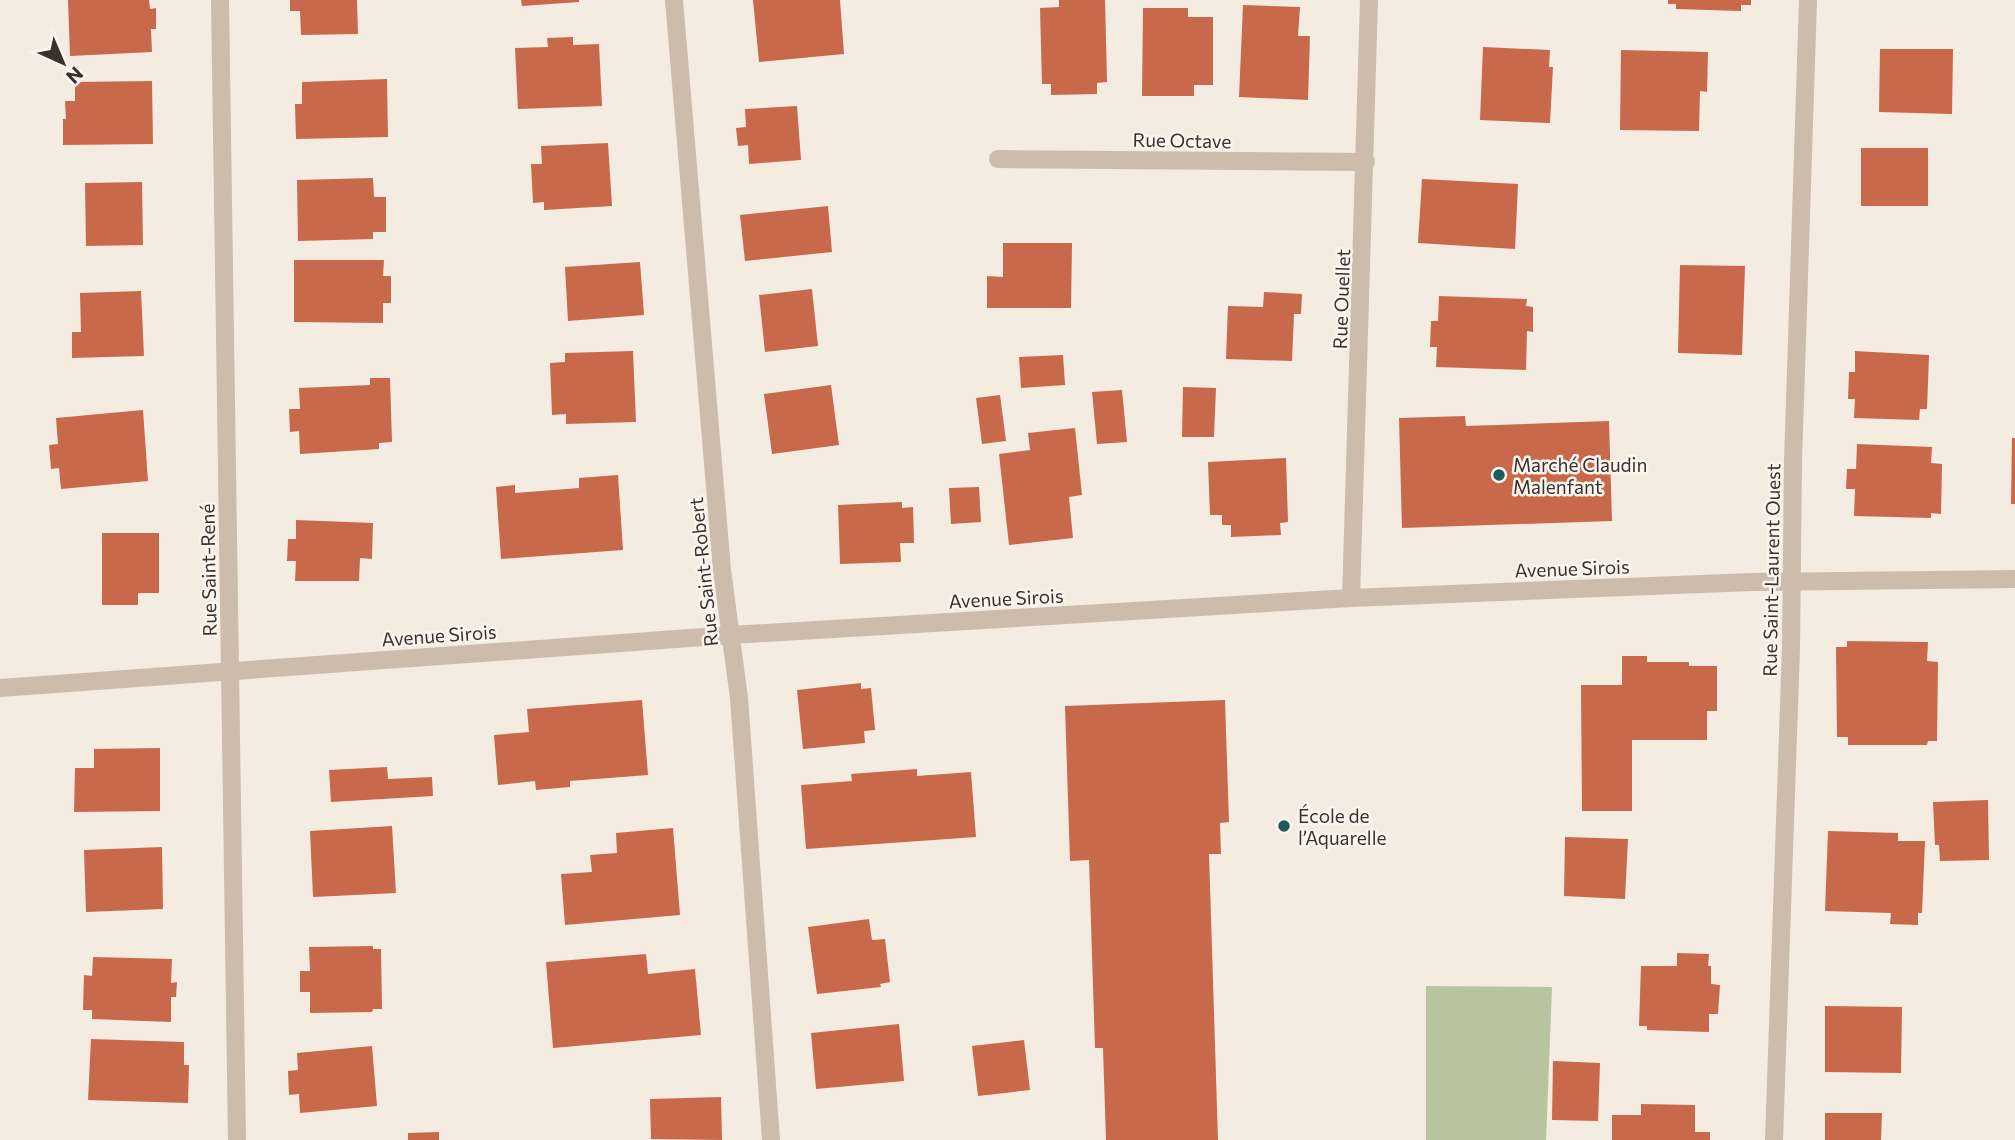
<svg xmlns="http://www.w3.org/2000/svg" width="2015" height="1140" font-family="Commissioner,sans-serif">
  <style>
    .green { fill: #b8c4a0 }
    .building { fill: #c8694b }
    .lines { fill: none; stroke-linecap: round; stroke-linejoin: round }
    .minor { stroke: #cdbbac; stroke-width: 18 }
    .poi-dot { fill: #1f5a5e; stroke: #fbf5ee; stroke-width: 2.5 }
    .labels { text-anchor: middle; dominant-baseline: central; stroke-width: 5; stroke-linejoin: round; paint-order: stroke }
    .street-label { font-size: 19px; fill: #3b302b; stroke: #fbf5ee }
    .poi-label { font-size: 19px; fill: #3b302b; stroke: #fbf5ee; text-anchor: start }
  </style>
  <rect width="100%" height="100%" fill="#f4ebe1"/>
  <polygon class="green" points="1426,986 1552,987 1546,1140 1426,1140"/>
  <g class="building">
    <polygon points="68,0 149,0 150,9 156,8 156,29 151,29 152,52 70,56"/>
    <polygon points="290,0 357,0 358,34 301,35 300,11 290,11"/>
    <polygon points="521,0 579,0 579,2 522,6"/>
    <polygon points="753,0 840,0 844,54 759,62"/>
    <polygon points="1059,0 1105,0 1107,82 1097,83 1097,94 1051,95 1051,84 1042,84 1040,8 1059,7"/>
    <polygon points="1668,0 1751,0 1751,5 1741,5 1741,11 1676,9 1676,4 1668,4"/>
    <polygon points="1243,5 1300,7 1298,36 1310,36 1308,100 1239,97"/>
    <polygon points="1143,8 1188,8 1188,17 1213,17 1213,85 1194,85 1194,96 1142,96"/>
    <polygon points="573,37 573,45 599,44 602,106 518,109 515,48 548,47 547,38"/>
    <polygon points="1483,47 1550,50 1549,67 1553,67 1550,123 1480,120"/>
    <polygon points="1880,49 1953,49 1952,114 1879,112"/>
    <polygon points="1621,50 1708,52 1707,92 1700,91 1699,131 1620,130"/>
    <polygon points="387,79 388,137 296,139 295,104 302,104 302,82"/>
    <polygon points="152,81 153,144 63,145 63,119 66,119 65,101 75,101 75,82"/>
    <polygon points="797,106 801,160 749,164 748,145 738,146 736,128 746,127 745,109"/>
    <polygon points="608,143 612,206 544,210 544,202 533,203 531,164 542,164 541,146"/>
    <rect x="1861" y="148" width="67" height="58"/>
    <polygon points="373,178 374,197 386,197 386,232 373,232 373,239 298,241 297,180"/>
    <polygon points="1422,179 1518,184 1515,249 1418,243"/>
    <polygon points="142,182 143,245 86,246 85,183"/>
    <polygon points="828,206 832,252 745,261 740,215"/>
    <polygon points="1003,243 1072,243 1071,308 987,308 987,276 1003,277"/>
    <polygon points="294,260 384,260 383,276 391,276 391,303 383,303 383,323 294,322"/>
    <polygon points="640,262 644,315 568,321 565,267"/>
    <polygon points="1680,265 1745,266 1742,355 1678,353"/>
    <polygon points="812,289 818,346 765,352 759,295"/>
    <polygon points="141,291 144,356 72,358 72,332 81,332 80,293"/>
    <polygon points="1264,292 1302,294 1301,314 1294,314 1292,361 1226,359 1228,306 1263,307"/>
    <polygon points="1439,296 1527,299 1526,306 1533,307 1533,332 1527,331 1526,370 1436,367 1437,347 1430,347 1431,321 1438,321"/>
    <polygon points="633,351 636,422 566,424 566,414 552,415 550,363 565,362 565,353"/>
    <polygon points="1855,351 1929,355 1927,409 1920,409 1919,420 1854,418 1855,399 1848,399 1849,372 1855,372"/>
    <polygon points="1063,355 1065,385 1021,388 1019,357"/>
    <polygon points="370,378 390,378 392,442 379,443 379,449 300,454 299,431 290,432 289,409 300,409 299,388 370,385"/>
    <polygon points="831,385 839,445 772,454 764,394"/>
    <polygon points="1183,387 1216,388 1214,437 1182,437"/>
    <polygon points="1122,390 1127,442 1097,444 1092,392"/>
    <polygon points="1000,395 1006,441 982,444 976,398"/>
    <polygon points="143,410 148,481 61,489 59,468 51,469 49,445 58,444 56,418"/>
    <polygon points="1465,416 1466,426 1609,421 1612,521 1402,528 1399,418"/>
    <polygon points="1075,428 1082,495 1069,497 1073,538 1009,545 999,454 1030,450 1028,433"/>
    <polygon points="2012,438 2015,438 2015,504 2011,504"/>
    <polygon points="1857,444 1932,447 1931,463 1942,464 1941,514 1931,513 1931,518 1854,516 1855,489 1846,489 1847,469 1856,469"/>
    <polygon points="1286,458 1288,522 1280,523 1281,535 1231,537 1231,525 1222,525 1222,515 1210,515 1208,462"/>
    <polygon points="618,475 623,550 501,559 496,487 515,485 515,493 579,488 579,478"/>
    <polygon points="979,487 981,522 951,524 949,488"/>
    <polygon points="902,502 902,508 913,507 914,543 900,543 901,562 840,564 838,505"/>
    <polygon points="296,520 373,523 372,559 360,558 359,581 295,581 296,561 287,561 288,539 296,539"/>
    <polygon points="102,533 159,533 159,593 138,593 138,605 102,605"/>
    <polygon points="1847,641 1928,642 1927,661 1938,662 1937,741 1928,741 1927,745 1848,745 1848,737 1837,737 1836,647 1847,647"/>
    <polygon points="1622,656 1647,656 1647,662 1689,662 1689,666 1717,666 1717,711 1707,711 1707,740 1632,740 1632,811 1582,811 1581,685 1622,685"/>
    <polygon points="861,683 861,689 871,688 875,730 864,731 865,743 803,749 797,690"/>
    <polygon points="642,700 648,775 570,781 570,787 536,790 535,781 498,785 494,735 529,732 527,709"/>
    <polygon points="1225,700 1229,822 1220,823 1221,854 1209,854 1218,1140 1106,1140 1103,1048 1095,1048 1089,860 1070,861 1065,706"/>
    <polygon points="160,748 160,811 74,812 75,768 94,768 94,749"/>
    <polygon points="387,767 388,779 432,777 433,796 331,802 329,770"/>
    <polygon points="917,769 917,776 971,772 976,837 806,849 801,785 852,781 851,774"/>
    <polygon points="1988,800 1989,860 1940,861 1939,845 1935,845 1933,802"/>
    <polygon points="392,826 396,893 313,897 310,831"/>
    <polygon points="673,828 680,915 565,925 561,874 592,872 590,855 617,853 616,833"/>
    <polygon points="1828,831 1898,833 1898,841 1925,841 1922,913 1918,913 1918,925 1890,924 1891,913 1825,911"/>
    <polygon points="1565,837 1628,839 1625,899 1564,896"/>
    <polygon points="162,847 163,909 86,912 84,850"/>
    <polygon points="869,919 872,940 885,939 890,982 880,984 881,987 817,994 808,927"/>
    <polygon points="373,946 373,949 381,949 382,1009 373,1009 372,1012 310,1013 310,992 300,992 300,971 310,971 309,947"/>
    <polygon points="1677,953 1709,954 1708,966 1711,966 1711,984 1720,985 1718,1014 1709,1014 1709,1032 1647,1030 1647,1026 1639,1026 1641,966 1677,966"/>
    <polygon points="646,954 648,974 695,969 701,1035 553,1048 546,962"/>
    <polygon points="93,957 172,959 171,983 177,982 176,997 171,997 171,1022 92,1019 92,1010 83,1010 84,975 92,976"/>
    <polygon points="1825,1006 1902,1007 1901,1073 1825,1072"/>
    <polygon points="899,1024 904,1081 816,1089 811,1033"/>
    <polygon points="91,1039 184,1042 184,1065 189,1065 188,1103 88,1100"/>
    <polygon points="1024,1040 1030,1090 978,1096 972,1046"/>
    <polygon points="372,1046 377,1106 300,1113 299,1094 289,1095 288,1071 298,1070 297,1053"/>
    <polygon points="1553,1061 1600,1063 1598,1121 1552,1120"/>
    <polygon points="721,1097 722,1140 651,1139 650,1099"/>
    <polygon points="1641,1104 1695,1105 1695,1132 1710,1132 1710,1140 1612,1140 1612,1115 1641,1115"/>
    <polygon points="1825,1113 1882,1113 1881,1140 1825,1140"/>
    <polygon points="439,1132 439,1140 408,1140 408,1133"/>
  </g>
  <g class="lines">
    <g class="minor">
      <polyline points="220,0 237,1140"/>
      <polyline points="674,0 722,570 739,698 771,1140"/>
      <polyline points="998,159 1366,162"/>
      <polyline points="1351,598 1369,0"/>
      <polyline points="0,688 731,635 1351,598 1752,582 2015,579"/>
      <polyline points="1774,1140 1791,648 1793,462 1808,0"/>
    </g>
  </g>
  <g class="poi-dot">
    <circle cx="1499" cy="475" r="7"/>
    <circle cx="1284" cy="826" r="7"/>
  </g>
  <g class="labels">
    <g class="street-label">
      <text transform="translate(1182 140) rotate(1)">Rue Octave</text>
      <text transform="translate(1341 299) rotate(-88)">Rue Ouellet</text>
      <text transform="translate(1572 568) rotate(-2)">Avenue Sirois</text>
      <text transform="translate(208 570) rotate(-91)">Rue Saint-René</text>
      <text transform="translate(1771 570) rotate(-89)">Rue Saint-Laurent Ouest</text>
      <text transform="translate(703 572) rotate(-96)">Rue Saint-Robert</text>
      <text transform="translate(1006 598) rotate(-3)">Avenue Sirois</text>
      <text transform="translate(439 635) rotate(-4)">Avenue Sirois</text>
    </g>
    <g class="poi-label">
      <text x="1513" y="464">Marché Claudin<tspan x="1513" dy="22">Malenfant</tspan></text>
      <text x="1298" y="815">École de<tspan x="1298" dy="22">l’Aquarelle</tspan></text>
    </g>
  </g>
  <g transform="translate(63 63) rotate(136)" stroke="#fbf5ee" stroke-width="5" paint-order="stroke">
  <path d="M0-5L12 26L0 18L-12 26Z" fill="#3b302b"/>
  <text y="-10" font-size="19" font-weight="bold" text-anchor="middle" fill="#3b302b">N</text>
  </g>
</svg>
